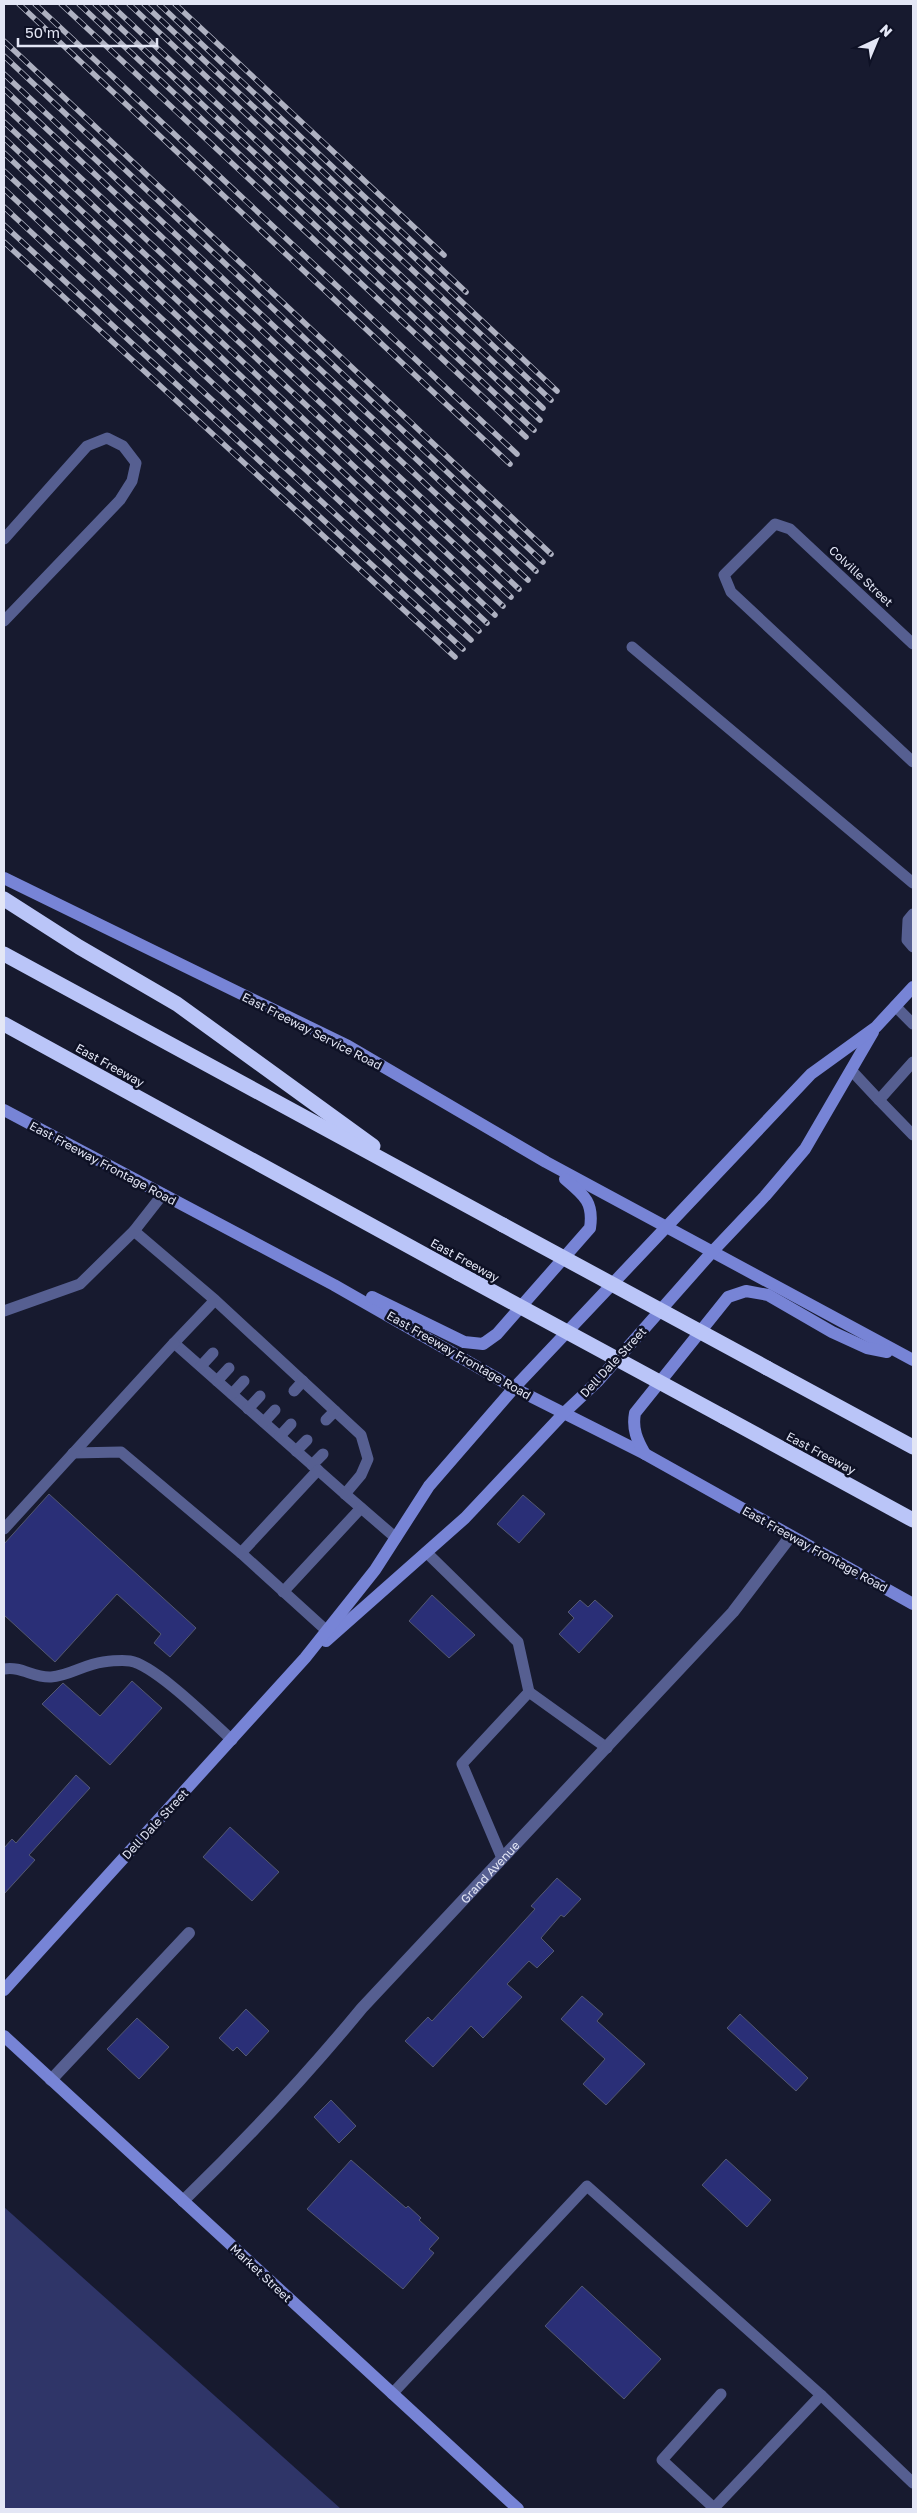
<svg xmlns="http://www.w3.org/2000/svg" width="917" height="2513" font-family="'Golos Text',sans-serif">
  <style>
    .green { fill: #2f3568 }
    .building { fill: #2a2f77; stroke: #535871 }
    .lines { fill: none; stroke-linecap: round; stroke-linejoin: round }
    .lane { stroke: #565f91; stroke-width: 11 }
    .street { stroke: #565f91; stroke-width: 12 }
    .secondary { stroke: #7784d6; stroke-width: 12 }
    .highway { stroke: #bac5f8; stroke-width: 15 }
    .rail-casing { stroke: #aeb1c1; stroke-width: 5.5 }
    .rail { stroke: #0e1125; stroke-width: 4; stroke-dasharray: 11; stroke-linecap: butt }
    .highway-bridge { stroke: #bac5f8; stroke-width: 15 }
    .labels { text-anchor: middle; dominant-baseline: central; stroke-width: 5; stroke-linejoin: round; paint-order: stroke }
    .street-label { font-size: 12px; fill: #e3e6f5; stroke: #0e1125 }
  </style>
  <rect width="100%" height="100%" fill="#171a2f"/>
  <polygon class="green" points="4,2207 341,2509 4,2509"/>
  <g class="building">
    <polygon points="49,1494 196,1628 170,1657 154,1643 161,1634 117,1594 55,1662 4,1615 4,1544"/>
    <polygon points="523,1495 545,1514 519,1543 497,1524"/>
    <polygon points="432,1595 475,1635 449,1658 409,1621"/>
    <polygon points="580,1600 588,1607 595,1600 613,1616 579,1653 559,1634 574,1618 568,1612"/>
    <polygon points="132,1681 162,1708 110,1765 42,1704 63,1683 100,1716"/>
    <polygon points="76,1775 90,1788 29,1855 35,1860 4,1894 4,1848 12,1839 16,1843"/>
    <polygon points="230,1827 279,1872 252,1901 203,1857"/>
    <polygon points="557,1878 581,1899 564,1917 561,1915 541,1938 554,1951 537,1968 529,1961 507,1984 522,1997 483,2038 471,2026 433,2067 405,2041 428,2017 432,2021 493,1955 535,1909 531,1906"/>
    <polygon points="582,1996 603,2014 597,2021 645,2064 606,2105 583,2084 605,2059 561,2019"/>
    <polygon points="246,2009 269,2031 246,2056 237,2047 233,2051 219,2038"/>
    <polygon points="740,2014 808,2078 796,2091 727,2028"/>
    <polygon points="137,2018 169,2047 139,2079 107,2049"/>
    <polygon points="331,2100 356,2126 339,2143 314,2117"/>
    <polygon points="726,2159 771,2200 747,2227 702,2185"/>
    <polygon points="351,2160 406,2208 408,2206 421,2218 419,2220 439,2238 429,2249 434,2253 403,2289 307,2209"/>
    <polygon points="582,2286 661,2359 624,2399 545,2326"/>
  </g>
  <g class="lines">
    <g class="lane">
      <polyline points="4,539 87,446 107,438 123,446 136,463 132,481 120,500 4,621"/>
      <polyline points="913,644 790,529 775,524 724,575 731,592 913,762"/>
      <polyline points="632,647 913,883"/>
      <polyline points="913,914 908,920 907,940 913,947"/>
      <polyline points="895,1006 913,1024"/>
      <polyline points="913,1062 879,1100 913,1135"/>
      <polyline points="851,1070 879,1100"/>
      <polyline points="134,1231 215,1300 361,1435 368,1459 361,1475 345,1494 174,1343 215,1300"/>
      <polyline points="4,1311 80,1284 134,1231 163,1194"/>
      <polyline points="201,1366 213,1353"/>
      <polyline points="217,1381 229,1368"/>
      <polyline points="294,1391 303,1381"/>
      <polyline points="232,1394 244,1381"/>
      <polyline points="248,1409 260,1396"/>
      <polyline points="326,1420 335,1411"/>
      <polyline points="264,1422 275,1410"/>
      <polyline points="280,1436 291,1424"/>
      <polyline points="296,1451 307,1440"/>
      <polyline points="73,1453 121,1452 241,1553"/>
      <polyline points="312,1465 323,1454"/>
      <polyline points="318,1470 241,1553 327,1631"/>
      <polyline points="345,1494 396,1538"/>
      <polyline points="4,1529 174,1343"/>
      <polyline points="426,1552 518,1642 529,1692"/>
      <polyline points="283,1592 361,1508"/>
      <path d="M 4,1669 C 22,1666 33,1678 51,1677 C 69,1676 85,1664 103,1662 C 111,1661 122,1660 130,1661 C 155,1665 211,1721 232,1740"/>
      <polyline points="502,1858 462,1764 529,1692 607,1748"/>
      <polyline points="392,2394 587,2186 821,2395 913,2483"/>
      <polyline points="721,2394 662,2460 714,2508 821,2395"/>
    </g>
    <g class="street">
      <polyline points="51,2080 189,1933"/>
      <path id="s1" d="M 183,2201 C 246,2140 306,2076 362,2008 L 733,1612 L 790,1537"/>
    </g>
    <g class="secondary">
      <polyline points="4,878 348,1046 546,1162 913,1360"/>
      <polyline points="4,1110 334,1285 514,1388 645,1454 913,1604"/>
      <path d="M 372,1297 L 464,1342 L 483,1344 L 497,1334 L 590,1228 C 594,1202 584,1195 565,1179"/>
      <path d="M 645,1454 C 637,1440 632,1429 635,1413 L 728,1297 L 746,1291 L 768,1295 L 832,1332 L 867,1348 L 887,1352"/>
      <polyline points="326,1641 465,1518 564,1413 597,1382 712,1252 765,1196 805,1149 873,1032"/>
      <polyline points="4,1990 305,1658 375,1570 429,1486 514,1388 811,1074 876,1027 913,987"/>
      <polyline points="4,2036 518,2509"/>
    </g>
    <g class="highway">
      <polyline points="4,899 79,947 177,1004 373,1146"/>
      <polyline points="4,954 503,1225"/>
      <polyline points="4,1024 458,1273"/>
      <polyline points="767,1368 913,1447"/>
      <polyline points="724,1417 913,1520"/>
    </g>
    <g class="rail-casing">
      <g id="rail">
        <polyline points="19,4 510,464"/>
        <polyline points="35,4 517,454"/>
        <polyline points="61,4 526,437"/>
        <polyline points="79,4 534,430"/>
        <polyline points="95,4 540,420"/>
        <polyline points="110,4 543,408"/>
        <polyline points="129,4 551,400"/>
        <polyline points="144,4 557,391"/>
        <polyline points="159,4 466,292"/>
        <polyline points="175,4 444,255"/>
        <polyline points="4,41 551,554"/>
        <polyline points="4,56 543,562"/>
        <polyline points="4,74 536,571"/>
        <polyline points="4,89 528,580"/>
        <polyline points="4,106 519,589"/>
        <polyline points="4,122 511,597"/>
        <polyline points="4,138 503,606"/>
        <polyline points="4,153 495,615"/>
        <polyline points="4,171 487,623"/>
        <polyline points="4,189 479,631"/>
        <polyline points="4,207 471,640"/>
        <polyline points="4,225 463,649"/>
        <polyline points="4,242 455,657"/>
      </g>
    </g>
    <use href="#rail" class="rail"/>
    <g class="highway-bridge">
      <polyline points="503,1225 767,1368"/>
      <polyline points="458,1273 724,1417"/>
    </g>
  </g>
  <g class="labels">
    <g class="street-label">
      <text transform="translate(861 576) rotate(43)">Colville Street</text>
      <text transform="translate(312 1031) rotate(27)">East Freeway Service Road</text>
      <text transform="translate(110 1065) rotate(29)">East Freeway</text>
      <text transform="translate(103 1163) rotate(28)">East Freeway Frontage Road</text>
      <text transform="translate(465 1260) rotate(29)">East Freeway</text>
      <text transform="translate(459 1355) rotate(30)">East Freeway Frontage Road</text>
      <text transform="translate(613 1362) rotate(-47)">Dell Dale Street</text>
      <text transform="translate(821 1453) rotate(28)">East Freeway</text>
      <text transform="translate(815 1549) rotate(29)">East Freeway Frontage Road</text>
      <text transform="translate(155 1824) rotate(-47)">Dell Dale Street</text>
      <text stroke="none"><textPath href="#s1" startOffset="450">Grand Avenue</textPath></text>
      <text transform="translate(261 2273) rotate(43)">Market Street</text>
    </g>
  </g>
  <rect width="917" height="2513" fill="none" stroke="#e3e6f5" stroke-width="10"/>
  <g transform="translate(877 40) rotate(44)" stroke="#0e1125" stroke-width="4" paint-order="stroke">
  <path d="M0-4L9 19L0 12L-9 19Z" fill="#e3e6f5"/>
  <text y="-8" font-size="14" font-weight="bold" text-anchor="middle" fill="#e3e6f5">N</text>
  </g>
  <path d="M18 38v8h139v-8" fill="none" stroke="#e3e6f5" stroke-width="2.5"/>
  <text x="25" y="38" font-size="15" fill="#e3e6f5" stroke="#0e1125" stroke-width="4" paint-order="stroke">50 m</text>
</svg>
